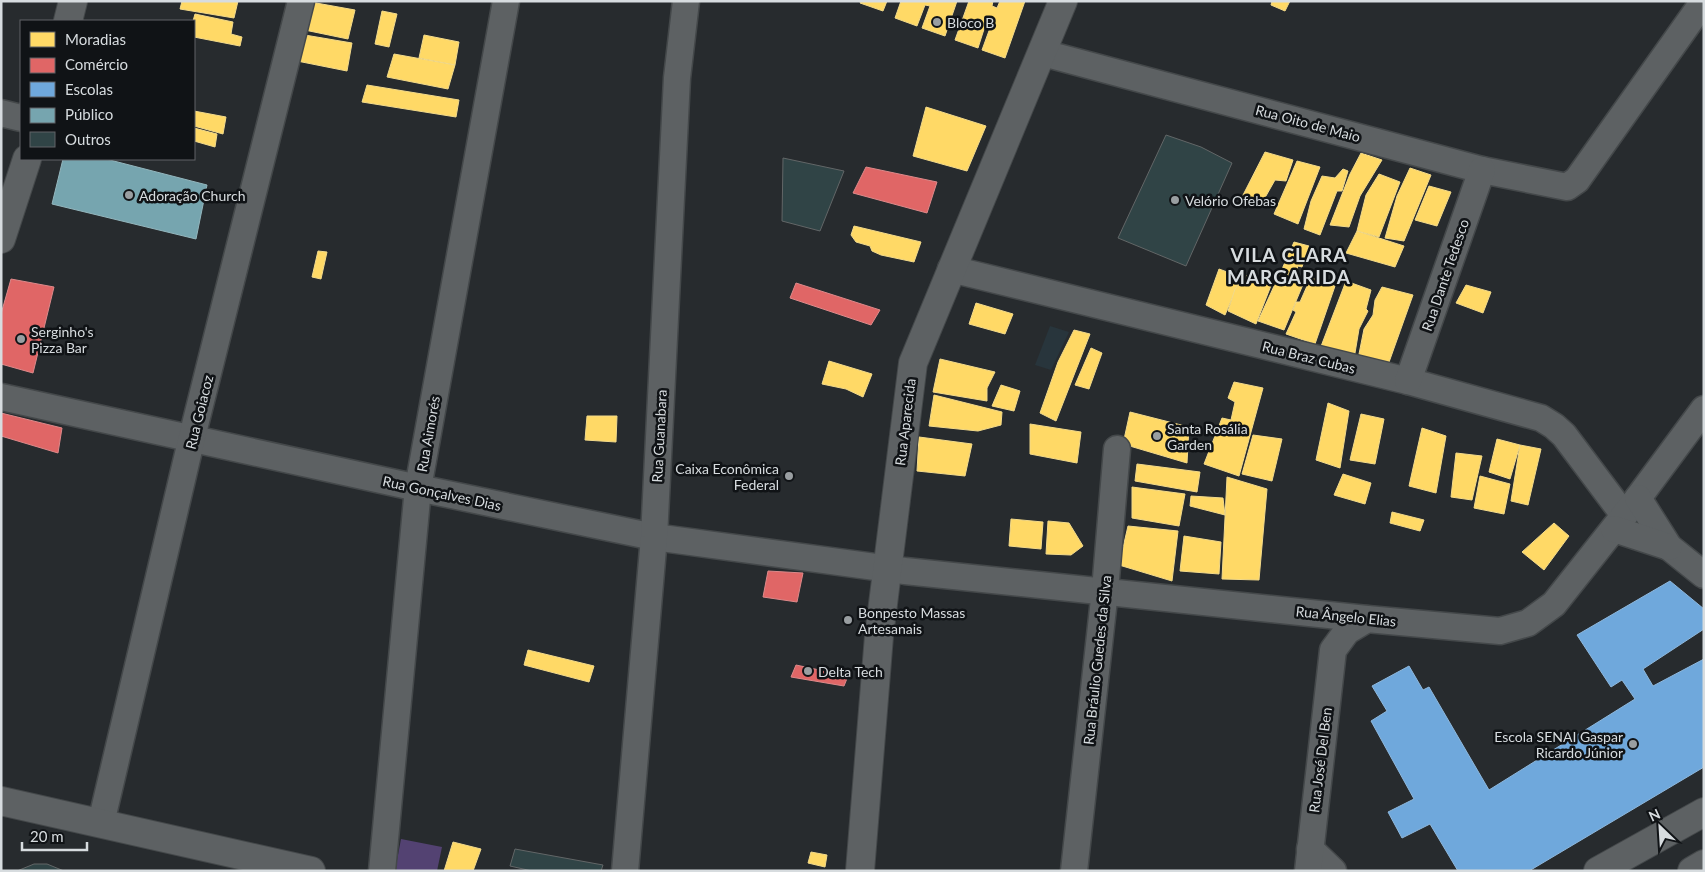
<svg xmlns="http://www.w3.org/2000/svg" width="1705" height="872" font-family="Lato,sans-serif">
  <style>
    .built { fill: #28353c }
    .green { fill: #534272 }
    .homes { fill: #ffd966; stroke: #f3da8a }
    .shops { fill: #e06666; stroke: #dd898a }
    .schools { fill: #6fa8dc; stroke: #8eb8dd }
    .public { fill: #76a5af; stroke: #93b6bd }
    .building { fill: #304446; stroke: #626667 }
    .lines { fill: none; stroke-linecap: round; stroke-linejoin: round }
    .minor-casing { stroke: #44484a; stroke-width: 29 }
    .tertiary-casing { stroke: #44484a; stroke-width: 30 }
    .secondary-casing { stroke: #44484a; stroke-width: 30 }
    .minor { stroke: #5d6163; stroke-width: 26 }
    .tertiary { stroke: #5d6163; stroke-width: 28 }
    .secondary { stroke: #5d6163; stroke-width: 28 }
    .poi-dot { fill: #999ea1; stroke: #101316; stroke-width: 2 }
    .labels { text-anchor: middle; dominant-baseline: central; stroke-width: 5; stroke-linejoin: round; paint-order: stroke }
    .poi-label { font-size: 14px; fill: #d7dcdf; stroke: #101316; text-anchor: start }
    .street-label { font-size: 14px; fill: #d7dcdf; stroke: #101316 }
    .district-label { font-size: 19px; font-weight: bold; letter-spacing: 1px; fill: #d7dcdf; stroke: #101316 }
  </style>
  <rect width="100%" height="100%" fill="#272b2e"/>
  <polygon class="built" points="1050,326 1069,332 1051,370 1035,365"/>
  <polygon class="green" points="401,839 442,847 437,871 395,871"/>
  <g class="homes">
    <polygon points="182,1 238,1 234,18 180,9"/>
    <polygon points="305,1 355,10 348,39 295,28"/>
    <polygon points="861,1 887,1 883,11 860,3"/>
    <polygon points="901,1 957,1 945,36 922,28 930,6 925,5 917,26 895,18"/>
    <polygon points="969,1 993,1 992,6 997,8 1000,1 1025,1 1005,58 982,50 990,28 985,26 978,48 955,40"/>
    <polygon points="1272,1 1290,1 1285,11 1271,5"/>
    <polygon points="382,11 397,14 389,47 375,44"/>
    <polygon points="195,14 233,22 231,34 242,37 240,46 194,37 193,21"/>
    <polygon points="293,33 352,43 347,71 287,59"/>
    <polygon points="424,35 459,42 455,65 419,58"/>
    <polygon points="394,54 455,65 448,89 387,77"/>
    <polygon points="367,85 459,100 456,117 362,102"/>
    <polygon points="926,107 986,126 967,171 913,156"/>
    <polygon points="194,111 226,117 223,134 194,126"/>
    <polygon points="194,128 217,134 215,147 194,141"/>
    <polygon points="1265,152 1293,160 1286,181 1275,180 1262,203 1242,197"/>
    <polygon points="1361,153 1382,160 1360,196 1349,227 1330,225 1350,174"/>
    <polygon points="1297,161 1320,167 1298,224 1274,214"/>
    <polygon points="1410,168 1431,175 1404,241 1385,238 1397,196"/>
    <polygon points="1343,169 1348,171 1342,191 1337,191 1320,235 1304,229 1311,201 1322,176 1335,178"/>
    <polygon points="1379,174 1400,182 1379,237 1357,231 1366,195"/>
    <polygon points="1429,186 1451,192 1437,226 1415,220"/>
    <polygon points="854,226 921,242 914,262 881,255 872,251 870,246 856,242 851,235"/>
    <polygon points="1357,231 1404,246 1395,267 1346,253"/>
    <polygon points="1294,242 1309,246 1302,267 1298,266 1294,278 1282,269"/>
    <polygon points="318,251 327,252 321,279 312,277"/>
    <polygon points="1219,269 1241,277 1225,315 1206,305"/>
    <polygon points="1281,271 1304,282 1284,330 1258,321"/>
    <polygon points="1249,273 1272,283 1256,324 1228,311 1235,289"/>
    <polygon points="1311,277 1335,286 1315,344 1286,334 1296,312 1293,310 1296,302 1300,302"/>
    <polygon points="1346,281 1371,290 1366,309 1368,311 1359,329 1354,359 1320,349"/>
    <polygon points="1466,285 1491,292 1483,313 1456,303"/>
    <polygon points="1382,287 1413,295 1388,365 1358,359 1364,329 1373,315 1375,300"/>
    <polygon points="976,303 1013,314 1005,334 969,324"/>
    <polygon points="1074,330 1090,334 1056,421 1040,413 1058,362"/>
    <polygon points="1091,348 1102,353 1089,389 1075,385"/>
    <polygon points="940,359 995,372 987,388 987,401 933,392"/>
    <polygon points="829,361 872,374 863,397 846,389 822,384"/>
    <polygon points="1234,382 1263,388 1239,476 1204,464 1222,418 1231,420 1235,402 1228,398"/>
    <polygon points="1001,385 1020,391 1014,411 992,406"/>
    <polygon points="934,395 1002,412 1001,425 978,431 929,426"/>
    <polygon points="1328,403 1349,411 1340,468 1316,460"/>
    <polygon points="1130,412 1189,427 1187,463 1123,444"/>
    <polygon points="1361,414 1384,419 1375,464 1350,460"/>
    <polygon points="587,416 617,416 616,442 585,440"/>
    <polygon points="1030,424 1081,432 1077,463 1030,454"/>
    <polygon points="1422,428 1446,436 1436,493 1409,486"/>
    <polygon points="1253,435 1282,439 1272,481 1242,474"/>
    <polygon points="919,437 972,444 965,476 917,471"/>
    <polygon points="1497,439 1520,445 1510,479 1489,472"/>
    <polygon points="1520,445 1541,449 1528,505 1511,501"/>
    <polygon points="1456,453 1482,456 1472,500 1451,497"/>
    <polygon points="1137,464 1200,472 1197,492 1135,481"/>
    <polygon points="1343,474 1371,483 1365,504 1334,495"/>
    <polygon points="1480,476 1510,484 1504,514 1474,508"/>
    <polygon points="1227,477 1267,489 1259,580 1222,579"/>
    <polygon points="1132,487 1185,494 1179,526 1132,518"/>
    <polygon points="1191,496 1223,498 1225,515 1190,506"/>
    <polygon points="1392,512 1424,520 1420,531 1390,523"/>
    <polygon points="1011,519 1043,522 1041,549 1009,546"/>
    <polygon points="1048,521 1069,523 1083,546 1071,555 1046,554"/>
    <polygon points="1554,523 1569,536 1544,570 1522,552"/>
    <polygon points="1128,526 1178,531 1172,581 1119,565"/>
    <polygon points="1184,536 1221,542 1219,574 1180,571"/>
    <polygon points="528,650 594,666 589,682 524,665"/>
    <polygon points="453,842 481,849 473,871 444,871"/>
    <polygon points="811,852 827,855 825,867 808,863"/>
  </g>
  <g class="shops">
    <polygon points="866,167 937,182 927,213 853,193"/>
    <polygon points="11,279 54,287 33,373 1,364 1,314"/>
    <polygon points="796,283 880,310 871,325 790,298"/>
    <polygon points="1,413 62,428 58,453 1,436"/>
    <polygon points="768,571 803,573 797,602 763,597"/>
    <polygon points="796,665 848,676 844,686 791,677"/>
  </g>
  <polygon class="schools" points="1670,581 1704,609 1704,629 1643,669 1653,686 1704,659 1704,767 1529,871 1458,871 1430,824 1402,838 1388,812 1414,799 1371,721 1387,711 1372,686 1409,666 1423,690 1429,687 1489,790 1635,699 1622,680 1611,687 1577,635"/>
  <polygon class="public" points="63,159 106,159 207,185 196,239 52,204"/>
  <g class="building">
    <polygon points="1166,135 1201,147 1232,163 1186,266 1118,238"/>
    <polygon points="783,158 844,171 820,231 782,221"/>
    <polygon points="515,849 603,865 601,871 532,871 510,866"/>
    <polygon points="34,864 47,864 64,871 17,871"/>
  </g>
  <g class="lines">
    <g class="minor-casing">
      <g id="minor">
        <polyline points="1043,53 1482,170 1567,187 1577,180 1704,1"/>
        <polyline points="1,113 21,118"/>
        <polyline points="951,269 1408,381 1541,418 1554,426 1564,435 1624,515"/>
        <polyline points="1408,381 1482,170"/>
        <polyline points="1,397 418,488 654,537 905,571 1367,619 1500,631 1528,623 1554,604 1638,498 1704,409"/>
        <polyline points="1638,498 1669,547 1704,575"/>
        <polyline points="1614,529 1669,547"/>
        <polyline points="101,823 192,437 301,1"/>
        <polyline points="1310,849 1333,871"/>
        <polyline points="382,871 418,488 506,1"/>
        <polyline points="625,871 654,537 677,78 686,1"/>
        <polyline points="1074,871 1105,590 1117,449"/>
        <polyline points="1308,871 1333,650 1347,631 1367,619"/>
      </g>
    </g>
    <g class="tertiary-casing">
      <polyline id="tertiary" points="860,871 879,636 913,363 1063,1"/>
    </g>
    <g class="secondary-casing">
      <g id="secondary">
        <polyline points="68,21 73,1"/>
        <polyline points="1,239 27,159"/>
        <polyline points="1,801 311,871"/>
        <polyline points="1598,871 1704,812"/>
        <polyline points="1692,871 1704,864"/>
      </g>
    </g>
    <use href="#minor" class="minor"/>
    <use href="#tertiary" class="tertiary"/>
    <use href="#secondary" class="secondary"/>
  </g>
  <g class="poi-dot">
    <circle cx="937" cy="22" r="5"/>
    <circle cx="129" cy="195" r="5"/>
    <circle cx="1175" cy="200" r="5"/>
    <circle cx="21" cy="339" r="5"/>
    <circle cx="1157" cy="436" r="5"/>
    <circle cx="789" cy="476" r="5"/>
    <circle cx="848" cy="620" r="5"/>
    <circle cx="808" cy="671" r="5"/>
    <circle cx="1633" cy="744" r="5"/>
  </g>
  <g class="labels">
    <g class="poi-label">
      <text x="947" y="22">Bloco B</text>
      <text x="139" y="195">Adoração Church</text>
      <text x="1185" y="200">Velório Ofebas</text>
      <text x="31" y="331">Serginho's<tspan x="31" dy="16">Pizza Bar</tspan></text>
      <text x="1167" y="428">Santa Rosália<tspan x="1167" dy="16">Garden</tspan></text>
      <text x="779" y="468" text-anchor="end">Caixa Econômica<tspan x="779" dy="16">Federal</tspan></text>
      <text x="858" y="612">Bonpesto Massas<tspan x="858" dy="16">Artesanais</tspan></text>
      <text x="818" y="671">Delta Tech</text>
      <text x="1623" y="736" text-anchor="end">Escola SENAI Gaspar<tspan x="1623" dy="16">Ricardo Júnior</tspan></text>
    </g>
    <g class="street-label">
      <text transform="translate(1308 123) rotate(15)">Rua Oito de Maio</text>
      <text transform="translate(1445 275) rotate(-71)">Rua Dante Tedesco</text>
      <text transform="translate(1309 357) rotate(14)">Rua Braz Cubas</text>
      <text transform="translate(199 412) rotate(-76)">Rua Goiacoz</text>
      <text transform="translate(905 422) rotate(-83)">Rua Aparecida</text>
      <text transform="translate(428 434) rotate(-80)">Rua Aimorés</text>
      <text transform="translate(659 436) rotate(-87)">Rua Guanabara</text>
      <text transform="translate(442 493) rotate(12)">Rua Gonçalves Dias</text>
      <text transform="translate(1346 616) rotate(6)">Rua Ângelo Elias</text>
      <text transform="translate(1097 660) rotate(-84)">Rua Bráulio Guedes da Silva</text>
      <text transform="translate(1320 760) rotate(-83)">Rua José Del Ben</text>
    </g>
    <g class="district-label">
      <text x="1289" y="254">VILA CLARA<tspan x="1289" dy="22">MARGARIDA</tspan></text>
    </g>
  </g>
  <rect width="1705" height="872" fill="none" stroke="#d7dcdf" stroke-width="5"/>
  <rect x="20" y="20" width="175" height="140" fill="#101316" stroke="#606366"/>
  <rect x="30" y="32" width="25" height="15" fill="#ffd966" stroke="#606366"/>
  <text x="65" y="45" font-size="15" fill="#d7dcdf">Moradias</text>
  <rect x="30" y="58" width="25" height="15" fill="#e06666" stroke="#606366"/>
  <text x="65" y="70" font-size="15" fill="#d7dcdf">Comércio</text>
  <rect x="30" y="82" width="25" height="15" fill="#6fa8dc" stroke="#606366"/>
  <text x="65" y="95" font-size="15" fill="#d7dcdf">Escolas</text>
  <rect x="30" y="108" width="25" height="15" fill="#76a5af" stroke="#606366"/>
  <text x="65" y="120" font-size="15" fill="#d7dcdf">Público</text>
  <rect x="30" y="132" width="25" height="15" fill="#304446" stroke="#606366"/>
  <text x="65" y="145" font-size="15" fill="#d7dcdf">Outros</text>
  <g transform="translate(1660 827) rotate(335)" stroke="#101316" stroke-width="4" paint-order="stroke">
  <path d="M0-4L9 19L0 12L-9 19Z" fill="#d7dcdf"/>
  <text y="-8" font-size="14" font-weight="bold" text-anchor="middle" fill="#d7dcdf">N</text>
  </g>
  <path d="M22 842v8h65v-8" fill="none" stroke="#d7dcdf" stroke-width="2.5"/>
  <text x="30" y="842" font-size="15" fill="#d7dcdf" stroke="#101316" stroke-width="4" paint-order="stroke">20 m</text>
</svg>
